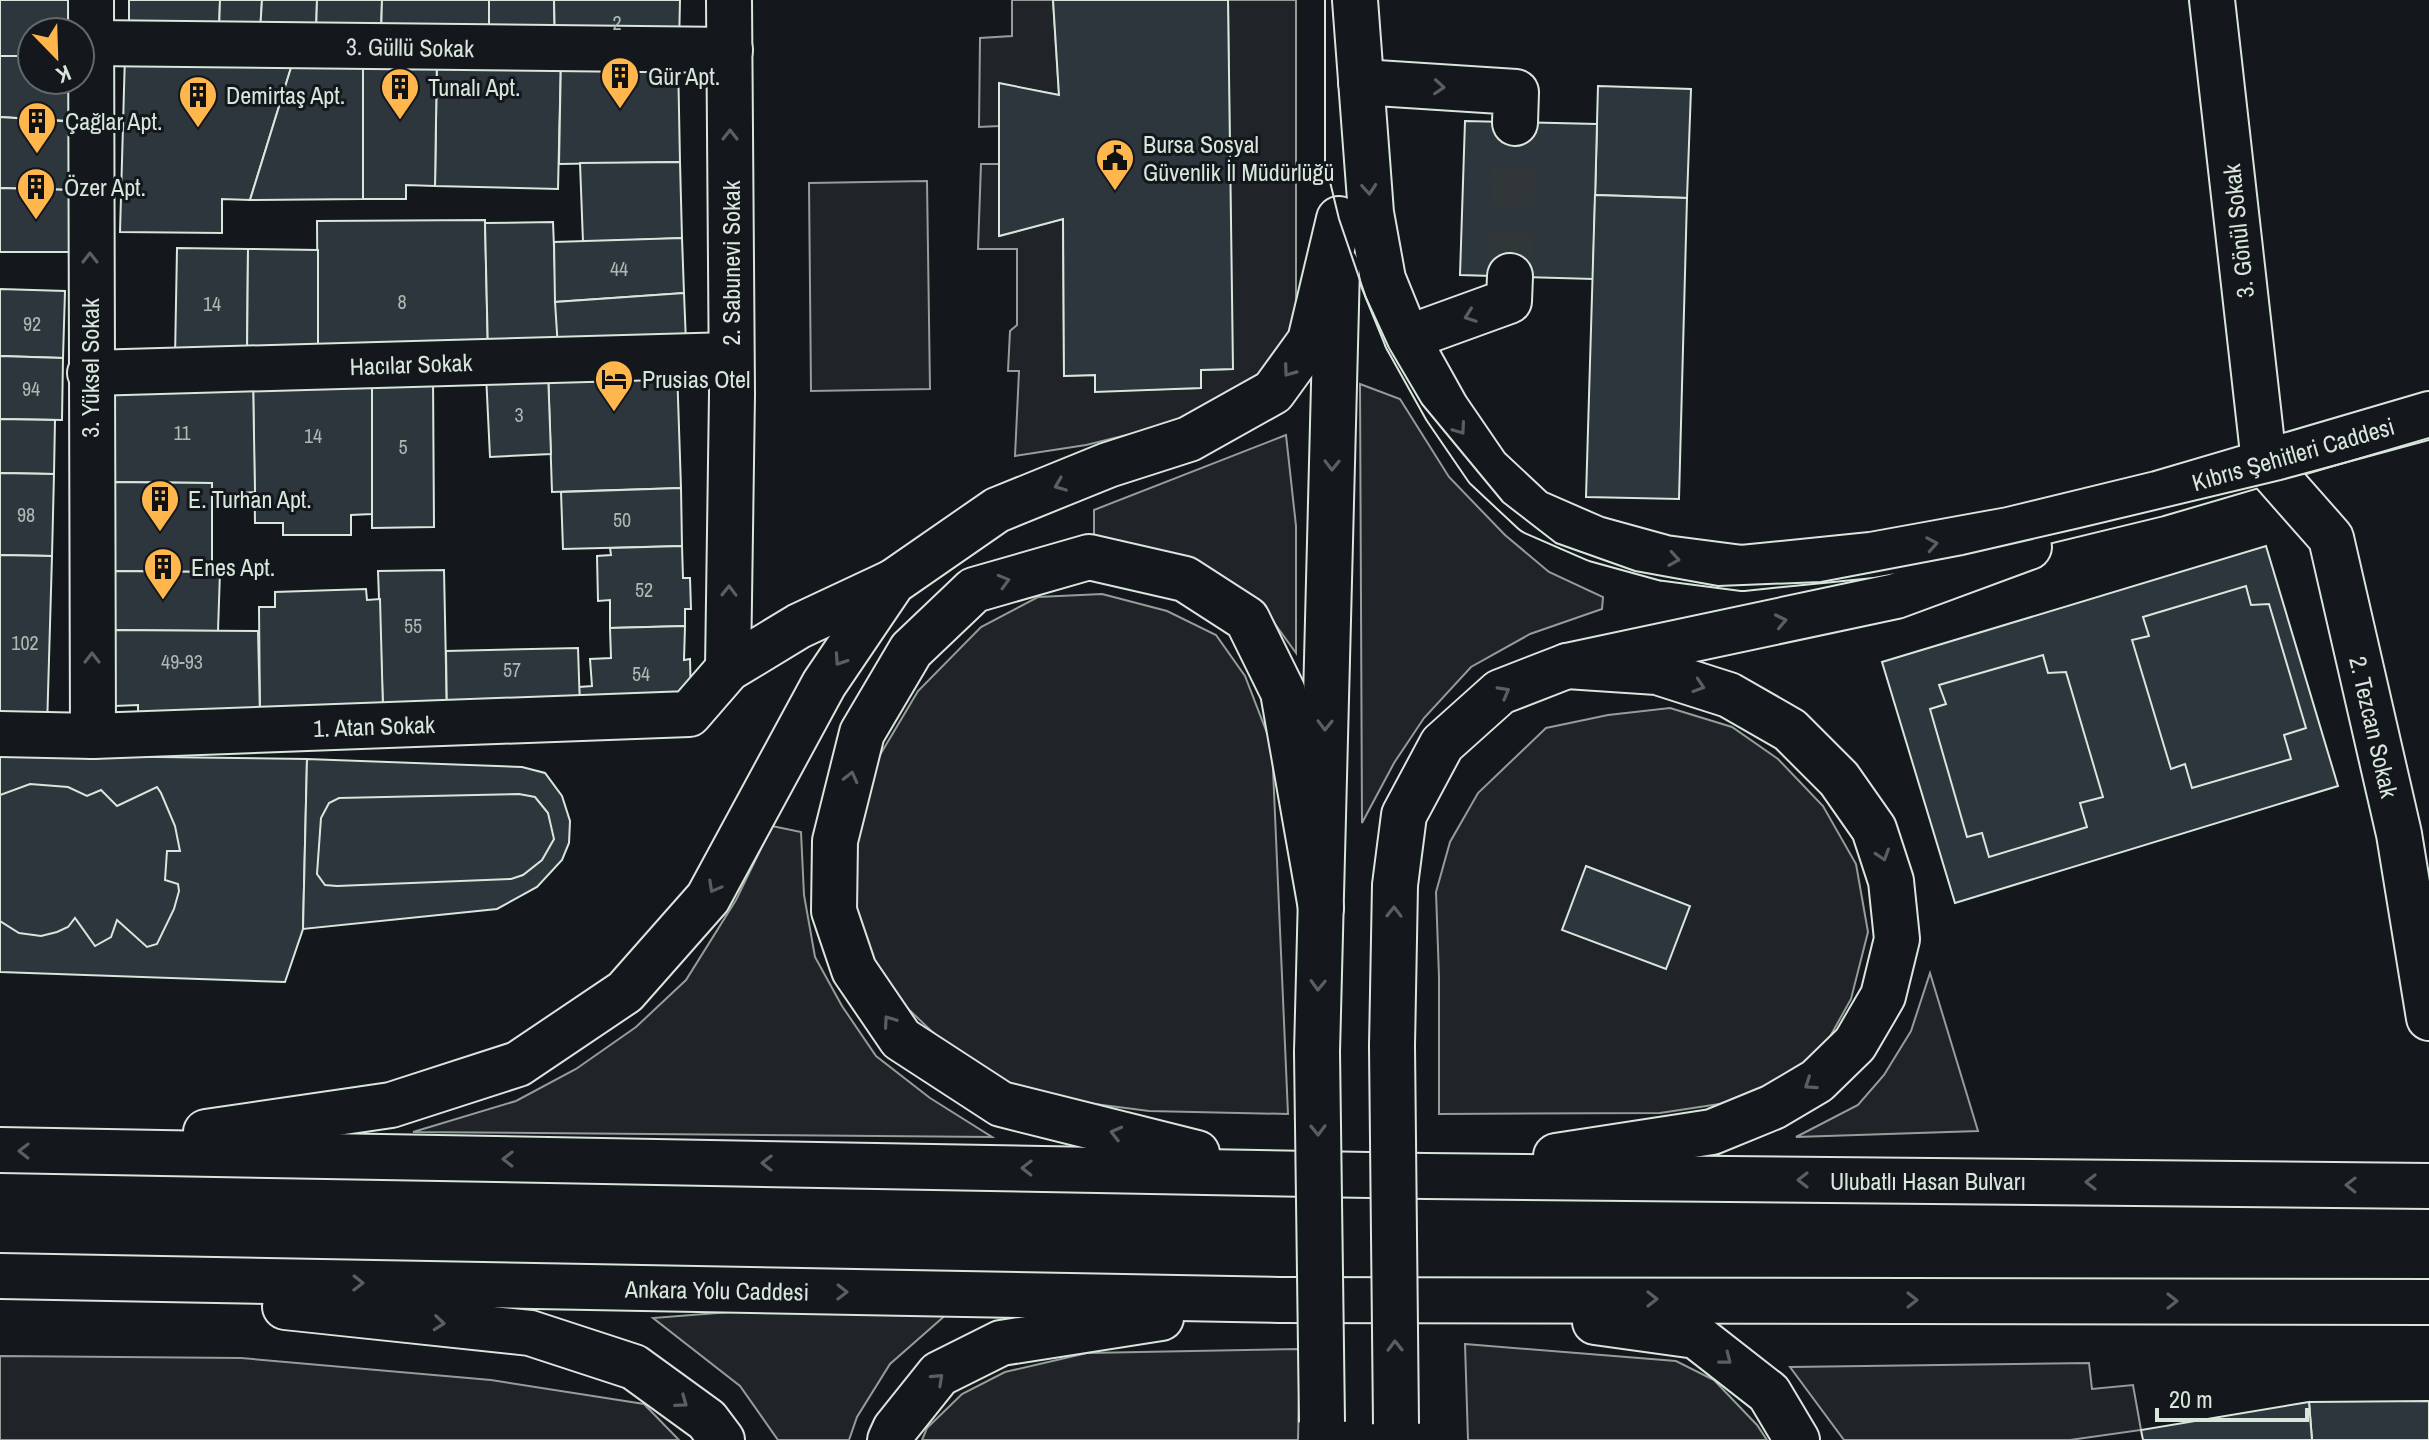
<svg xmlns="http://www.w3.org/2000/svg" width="2429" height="1440" font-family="'Archivo Narrow',sans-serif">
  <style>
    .green { fill: #202428; stroke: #939e99; stroke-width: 2 }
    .building { fill: #2c363c; stroke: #d8e6dc; stroke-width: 2 }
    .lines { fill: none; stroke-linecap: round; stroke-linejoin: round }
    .minor-tunnel { stroke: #313739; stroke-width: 44; stroke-dasharray: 44 22; stroke-linecap: butt }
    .minor-casing { stroke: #d8e6dc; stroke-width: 48 }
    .major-casing { stroke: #d8e6dc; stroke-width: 48 }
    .highway-casing { stroke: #d8e6dc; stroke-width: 48 }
    .minor { stroke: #14181c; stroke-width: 44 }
    .major { stroke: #14181c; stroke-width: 44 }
    .highway { stroke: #14181c; stroke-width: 44 }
    .tram { stroke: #d8e6dc; stroke-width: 2 }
    .major-bridge-casing { stroke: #d8e6dc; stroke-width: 48; stroke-linecap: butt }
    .major-bridge { stroke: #14181c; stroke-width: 44 }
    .oneway { stroke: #59605f }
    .labels { text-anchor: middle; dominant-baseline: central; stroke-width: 6; stroke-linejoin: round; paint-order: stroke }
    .number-label { font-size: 20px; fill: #adbab4 }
    .street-label { font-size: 24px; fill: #d8e6dc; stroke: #14181c }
    .poi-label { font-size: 24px; fill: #d8e6dc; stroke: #14181c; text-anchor: start }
  </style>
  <rect width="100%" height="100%" fill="#14181c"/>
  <g class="green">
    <polygon points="1012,0 1053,0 1059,95 999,84 999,126 979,127 980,38 1012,36"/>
    <polygon points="1228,0 1296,0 1296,321 1286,343 1244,398 1143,431 1086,445 1015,456 1019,371 1008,371 1010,331 1017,325 1017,249 978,249 981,164 999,164 1000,236 1063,219 1064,376 1095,375 1095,391 1200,388 1201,370 1232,369"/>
    <polygon points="927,181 930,389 811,391 809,183"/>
    <polygon points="1360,384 1400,399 1449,477 1505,535 1549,572 1603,597 1602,609 1530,634 1471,667 1424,718 1394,763 1362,823"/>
    <polygon points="1286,435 1296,526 1296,653 1272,620 1241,591 1094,538 1094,510"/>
    <polygon points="1102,594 1167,611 1216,635 1245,676 1272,746 1288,1114 1149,1111 1040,1097 965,1063 903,1004 867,955 848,905 854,838 877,760 918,691 981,627 1038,597"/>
    <polygon points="1670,708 1732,727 1778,759 1823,806 1856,864 1868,932 1851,999 1822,1051 1777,1087 1726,1103 1660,1113 1439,1114 1439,977 1436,892 1450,842 1478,793 1546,728 1608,715"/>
    <polygon points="772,826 801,832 804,895 815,957 842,1006 876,1056 930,1098 992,1137 413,1132 516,1101 576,1069 636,1027 686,980 736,900"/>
    <polygon points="1930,973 1978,1131 1796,1137 1858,1105 1884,1075 1911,1031"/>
    <polygon points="743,1311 948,1313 890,1364 857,1417 849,1440 778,1440 740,1386 653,1318"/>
    <polygon points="1465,1344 1676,1361 1714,1380 1757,1425 1767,1440 1468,1440"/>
    <polygon points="1300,1349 1298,1440 922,1440 927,1428 962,1394 1005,1372 1087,1353"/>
    <polygon points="0,1356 241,1358 491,1380 644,1404 679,1440 0,1440"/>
    <polygon points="2089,1363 2092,1389 2133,1385 2141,1430 2070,1440 1844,1440 1790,1367"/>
  </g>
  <g class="building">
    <polygon points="0,0 73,0 72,32 32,32 32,56 0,56"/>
    <polygon points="129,0 220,0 219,31 129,31"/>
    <polygon points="220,0 262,0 260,32 219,31"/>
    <polygon points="262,0 317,0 316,34 260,32"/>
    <polygon points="317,0 382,0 381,35 316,34"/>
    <polygon points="382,0 489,0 489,36 381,35"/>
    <polygon points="489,0 554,0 555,44 489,44"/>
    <polygon points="554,0 680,0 679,45 555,44"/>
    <polygon points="1053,0 1228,0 1233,369 1201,370 1201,388 1095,392 1095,375 1064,376 1063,219 999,236 999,83 1059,95"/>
    <polygon points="125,54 294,58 250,200 222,199 222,233 120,232"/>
    <polygon points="437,55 561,58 558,189 435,186"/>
    <polygon points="437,55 435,186 406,185 406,199 363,199 363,58"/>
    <polygon points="0,56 32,56 32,80 70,80 69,121 0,117"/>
    <polygon points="294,58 363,58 363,199 250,200"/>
    <polygon points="561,58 678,59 680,162 559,164"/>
    <polygon points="1598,86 1691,89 1687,198 1595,195"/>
    <polygon points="0,117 76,122 73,190 0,188"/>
    <polygon points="1465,121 1597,124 1593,279 1460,275"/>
    <polygon points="680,162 682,238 583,242 580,163"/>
    <polygon points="0,188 73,190 71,252 0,252"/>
    <polygon points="1595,195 1687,198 1679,499 1586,497"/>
    <polygon points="485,220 488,353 318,356 317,221"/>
    <polygon points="553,222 558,348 488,353 485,223"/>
    <polygon points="682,238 684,293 555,302 554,242"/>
    <polygon points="177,248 248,249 247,357 175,358"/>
    <polygon points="248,249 318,250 318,356 247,357"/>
    <polygon points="0,289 65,291 63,358 0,356"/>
    <polygon points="684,293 686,342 558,348 555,302"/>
    <polygon points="0,356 63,358 62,420 0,419"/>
    <polygon points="677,368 681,488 552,492 548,372"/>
    <polygon points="548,372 551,454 490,457 486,374"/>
    <polygon points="372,378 372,514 351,515 351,535 283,535 283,523 255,523 253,379"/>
    <polygon points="372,378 433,378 434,527 372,528"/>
    <polygon points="253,379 255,492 212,495 212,483 110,482 110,382"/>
    <polygon points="0,419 55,420 54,474 0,473"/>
    <polygon points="0,473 54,474 52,556 0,555"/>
    <polygon points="110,482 212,483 212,572 108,571"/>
    <polygon points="681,488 682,546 563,549 561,492"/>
    <polygon points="682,546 683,578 690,578 691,609 685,609 685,626 610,628 610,600 598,601 597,556 611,555 610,548"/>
    <polygon points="2266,546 2338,786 1955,903 1882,662"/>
    <polygon points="0,555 52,556 47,728 0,727"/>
    <polygon points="444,570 447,715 383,709 378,571"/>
    <polygon points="108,571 220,572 218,631 107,630"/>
    <polygon points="2246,586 2251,605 2269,604 2306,728 2284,735 2291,759 2192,788 2185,764 2171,769 2132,640 2149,636 2143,617"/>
    <polygon points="366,589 367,600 380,599 383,709 260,716 259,607 275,607 275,592"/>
    <polygon points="685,626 684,660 690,659 691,701 580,708 579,687 592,686 590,659 611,658 610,628"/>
    <polygon points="107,630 258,631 260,716 138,719 138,705 115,706 115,691 103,691"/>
    <polygon points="578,648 580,708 447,715 446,651"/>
    <polygon points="2043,655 2048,673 2066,672 2103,797 2080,803 2087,827 1989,857 1982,833 1967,837 1930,709 1946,704 1939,685"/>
    <polygon points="0,755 307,759 303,929 285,982 0,972"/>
    <polygon points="307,759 522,767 545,773 562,796 570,821 569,843 562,860 537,887 497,909 303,929"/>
    <polygon points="30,784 68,787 87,796 101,790 117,806 157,787 161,793 175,826 180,851 167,851 165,880 178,884 179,891 174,909 157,944 147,947 117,920 111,937 95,946 75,918 68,927 57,932 41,936 19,933 0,921 0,795"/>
    <polygon points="519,794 535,797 548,813 554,839 542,860 523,875 511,879 337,886 325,885 317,874 321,818 329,803 339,798"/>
    <polygon points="1586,866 1690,906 1666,969 1562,930"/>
    <polygon points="2429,1401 2429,1440 2312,1440 2309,1402"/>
    <polygon points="2309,1402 2312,1440 2143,1440 2141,1430"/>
  </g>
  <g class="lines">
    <polyline class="minor-tunnel" points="1510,276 1515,123"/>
    <g class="minor-casing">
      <g id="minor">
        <polyline points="91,0 93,736"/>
        <polyline points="2212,0 2264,462 2331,538 2399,834 2429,1018"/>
        <polyline points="91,43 730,50"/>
        <polyline points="1361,82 1516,92 1515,123"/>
        <polyline points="1407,338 1509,301 1510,276"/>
        <polyline points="90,373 731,355"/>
        <polyline points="728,669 732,394 729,0"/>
        <polyline points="0,734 93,736 689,714 728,669 799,626 893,582"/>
      </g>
    </g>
    <g class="major-casing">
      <g id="major">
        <polyline points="1355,0 1371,213 1383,279 1407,338 1446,408 1487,468 1534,512 1596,539 1665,558 1742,568 1871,555 2009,530 2157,494 2429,414"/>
        <polyline points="1392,1046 1395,885 1404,815 1442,744 1500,692 1567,666 1896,596 2029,547"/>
        <polyline points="1317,1052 1337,267"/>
      </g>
    </g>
    <g class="highway-casing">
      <g id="highway">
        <polyline points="206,1132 391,1105 518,1064 625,992 708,898 824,684 893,582 997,510 1108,465 1189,439 1273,392 1310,341 1339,219"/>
        <polyline points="0,1150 1426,1176 2429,1186"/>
        <polyline points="1197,1153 1001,1104 901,1039 854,970 834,911 835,841 862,733 911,650 974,590 1089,557 1185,579 1247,619 1283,692 1321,908"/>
        <polyline points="1556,1156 1712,1132 1773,1107 1817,1081 1855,1044 1883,996 1897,939 1891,881 1874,829 1839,779 1790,730 1729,695 1657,672 1567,666"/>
        <polyline points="0,1276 1280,1300 2429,1302"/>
        <polyline points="285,1307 530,1333 634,1367 707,1420 722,1440"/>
        <polyline points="1595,1322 1696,1336 1769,1393 1797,1440"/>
        <polyline points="890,1440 895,1429 939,1374 1001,1343 1161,1318"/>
      </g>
    </g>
    <use href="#minor" class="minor"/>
    <use href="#major" class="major"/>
    <use href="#highway" class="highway"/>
    <polyline class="tram" points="1325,0 1325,161 1339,219 1366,298 1389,348 1422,404 1503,502 1556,543 1635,571 1718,586 1821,582 1963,555 2080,528 2281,480 2429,440"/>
    <g class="major-bridge-casing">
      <g id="major-bridge">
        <polyline points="1392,1046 1396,1424"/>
        <polyline points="1317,1052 1322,1422"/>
      </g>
    </g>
    <use href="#major-bridge" class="major-bridge"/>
  </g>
  <defs><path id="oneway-chevron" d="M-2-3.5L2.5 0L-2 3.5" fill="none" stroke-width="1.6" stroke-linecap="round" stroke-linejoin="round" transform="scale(2)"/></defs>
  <g class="oneway">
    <use href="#oneway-chevron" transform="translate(1439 87) rotate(4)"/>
    <use href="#oneway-chevron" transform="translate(730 135) rotate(-90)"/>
    <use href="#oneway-chevron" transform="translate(1369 189) rotate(86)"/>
    <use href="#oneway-chevron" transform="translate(90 258) rotate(-90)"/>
    <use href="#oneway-chevron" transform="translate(1470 316) rotate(160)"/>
    <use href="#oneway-chevron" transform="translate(1289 371) rotate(126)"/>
    <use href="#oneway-chevron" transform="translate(1460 429) rotate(55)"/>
    <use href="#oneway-chevron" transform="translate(1332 465) rotate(91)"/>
    <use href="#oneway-chevron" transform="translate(1060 485) rotate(158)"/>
    <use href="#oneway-chevron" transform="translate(1932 544) rotate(-10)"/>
    <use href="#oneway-chevron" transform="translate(1674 559) rotate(9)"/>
    <use href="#oneway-chevron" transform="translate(1004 581) rotate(-16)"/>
    <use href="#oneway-chevron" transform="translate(729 591) rotate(-89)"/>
    <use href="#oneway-chevron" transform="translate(1781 621) rotate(-12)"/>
    <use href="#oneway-chevron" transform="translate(92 658) rotate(-90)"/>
    <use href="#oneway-chevron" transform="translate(840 660) rotate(124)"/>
    <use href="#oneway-chevron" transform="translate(1699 686) rotate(18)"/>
    <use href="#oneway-chevron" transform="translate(1504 692) rotate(-29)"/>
    <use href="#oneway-chevron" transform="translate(1325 725) rotate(91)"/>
    <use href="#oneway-chevron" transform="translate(851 777) rotate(-76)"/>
    <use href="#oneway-chevron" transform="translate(1883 855) rotate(72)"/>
    <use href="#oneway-chevron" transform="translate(714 887) rotate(119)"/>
    <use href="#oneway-chevron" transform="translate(1394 912) rotate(-89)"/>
    <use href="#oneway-chevron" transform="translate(1318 985) rotate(92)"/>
    <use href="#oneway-chevron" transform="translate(889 1021) rotate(-125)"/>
    <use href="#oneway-chevron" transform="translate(1810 1084) rotate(146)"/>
    <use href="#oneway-chevron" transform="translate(1318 1130) rotate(89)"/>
    <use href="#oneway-chevron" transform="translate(1116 1133) rotate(-166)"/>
    <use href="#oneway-chevron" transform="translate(24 1151) rotate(-179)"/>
    <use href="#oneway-chevron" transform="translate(508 1159) rotate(-179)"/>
    <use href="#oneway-chevron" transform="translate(767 1163) rotate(-179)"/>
    <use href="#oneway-chevron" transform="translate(1027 1168) rotate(-179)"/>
    <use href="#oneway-chevron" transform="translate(1803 1180) rotate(-180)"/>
    <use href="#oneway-chevron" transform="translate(2091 1182) rotate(-180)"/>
    <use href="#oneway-chevron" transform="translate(2351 1185) rotate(-179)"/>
    <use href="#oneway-chevron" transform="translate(358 1283) rotate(1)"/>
    <use href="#oneway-chevron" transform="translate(842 1292) rotate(1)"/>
    <use href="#oneway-chevron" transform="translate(1652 1299)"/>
    <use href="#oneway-chevron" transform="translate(1912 1300)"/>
    <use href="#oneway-chevron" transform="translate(2172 1301)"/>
    <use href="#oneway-chevron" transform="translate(439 1323) rotate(6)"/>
    <use href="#oneway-chevron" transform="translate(1395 1346) rotate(-91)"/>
    <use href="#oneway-chevron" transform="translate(1726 1359) rotate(38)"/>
    <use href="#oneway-chevron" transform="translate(938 1379) rotate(-43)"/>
    <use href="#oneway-chevron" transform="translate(682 1402) rotate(36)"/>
  </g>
  <defs>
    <g id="building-pin" transform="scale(2)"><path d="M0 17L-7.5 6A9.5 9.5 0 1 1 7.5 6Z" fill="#ffb74d" stroke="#14181c"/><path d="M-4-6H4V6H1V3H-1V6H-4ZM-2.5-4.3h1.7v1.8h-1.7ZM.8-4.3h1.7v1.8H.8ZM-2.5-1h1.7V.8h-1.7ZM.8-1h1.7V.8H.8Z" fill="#111"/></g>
    <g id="civic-pin" transform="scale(2)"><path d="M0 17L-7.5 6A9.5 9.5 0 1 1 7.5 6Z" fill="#ffb74d" stroke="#14181c"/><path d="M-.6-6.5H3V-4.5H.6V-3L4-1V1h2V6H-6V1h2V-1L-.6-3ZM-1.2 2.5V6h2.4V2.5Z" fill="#111"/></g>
    <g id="hotel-pin" transform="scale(2)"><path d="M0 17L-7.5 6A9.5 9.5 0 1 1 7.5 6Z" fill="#ffb74d" stroke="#14181c"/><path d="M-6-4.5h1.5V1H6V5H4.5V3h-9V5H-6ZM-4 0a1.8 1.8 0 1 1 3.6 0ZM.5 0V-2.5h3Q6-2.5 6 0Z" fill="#111"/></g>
  </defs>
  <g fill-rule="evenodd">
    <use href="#building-pin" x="620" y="76"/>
    <use href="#building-pin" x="400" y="87"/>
    <use href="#building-pin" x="198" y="95"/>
    <use href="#building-pin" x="37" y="121"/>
    <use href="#civic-pin" x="1115" y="158"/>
    <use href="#building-pin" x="36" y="187"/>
    <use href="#hotel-pin" x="614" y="379"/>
    <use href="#building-pin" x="160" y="499"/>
    <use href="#building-pin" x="163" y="567"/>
  </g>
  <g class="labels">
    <g class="number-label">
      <text x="617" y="22">2</text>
      <text x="619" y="268">44</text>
      <text x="402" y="301">8</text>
      <text x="212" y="303">14</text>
      <text x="32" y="323">92</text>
      <text x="31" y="388">94</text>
      <text x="519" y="414">3</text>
      <text x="182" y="432">11</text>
      <text x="313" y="435">14</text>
      <text x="403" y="446">5</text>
      <text x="26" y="514">98</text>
      <text x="622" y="519">50</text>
      <text x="644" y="589">52</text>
      <text x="413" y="625">55</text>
      <text x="25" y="642">102</text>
      <text x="182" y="661">49-93</text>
      <text x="512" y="669">57</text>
      <text x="641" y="673">54</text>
    </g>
    <g class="street-label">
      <text transform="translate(410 47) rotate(1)">3. Güllü Sokak</text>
      <text transform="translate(2238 231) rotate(-96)">3. Gönül Sokak</text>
      <text transform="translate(731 263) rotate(-90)">2. Sabunevi Sokak</text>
      <text transform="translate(411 364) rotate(-2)">Hacılar Sokak</text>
      <text transform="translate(90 368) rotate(-90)">3. Yüksel Sokak</text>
      <text transform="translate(2293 454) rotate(-16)">Kıbrıs Şehitleri Caddesi</text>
      <text transform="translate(374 726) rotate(-2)">1. Atan Sokak</text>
      <text transform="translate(2374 727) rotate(77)">2. Tezcan Sokak</text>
      <text x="1928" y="1181">Ulubatlı Hasan Bulvarı</text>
      <text transform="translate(717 1290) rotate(1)">Ankara Yolu Caddesi</text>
    </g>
    <g class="poi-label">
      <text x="648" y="76">Gür Apt.</text>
      <text x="428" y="87">Tunalı Apt.</text>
      <text x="226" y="95">Demirtaş Apt.</text>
      <text x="65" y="121">Çağlar Apt.</text>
      <text x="1143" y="144">Bursa Sosyal<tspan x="1143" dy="28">Güvenlik İl Müdürlüğü</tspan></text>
      <text x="64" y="187">Özer Apt.</text>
      <text x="642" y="379">Prusias Otel</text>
      <text x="188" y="499">E. Turhan Apt.</text>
      <text x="191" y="567">Enes Apt.</text>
    </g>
  </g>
  <g transform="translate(56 56) rotate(157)"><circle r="38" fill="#14181c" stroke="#626a69" stroke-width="2"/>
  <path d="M0-6L14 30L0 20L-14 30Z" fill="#ffb74d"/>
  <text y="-12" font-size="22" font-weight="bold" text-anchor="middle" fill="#d8e6dc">K</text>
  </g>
  <path d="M2157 1408v12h150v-12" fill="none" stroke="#d8e6dc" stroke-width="4"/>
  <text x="2169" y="1408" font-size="24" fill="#d8e6dc" stroke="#14181c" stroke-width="6" paint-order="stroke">20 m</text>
</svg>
